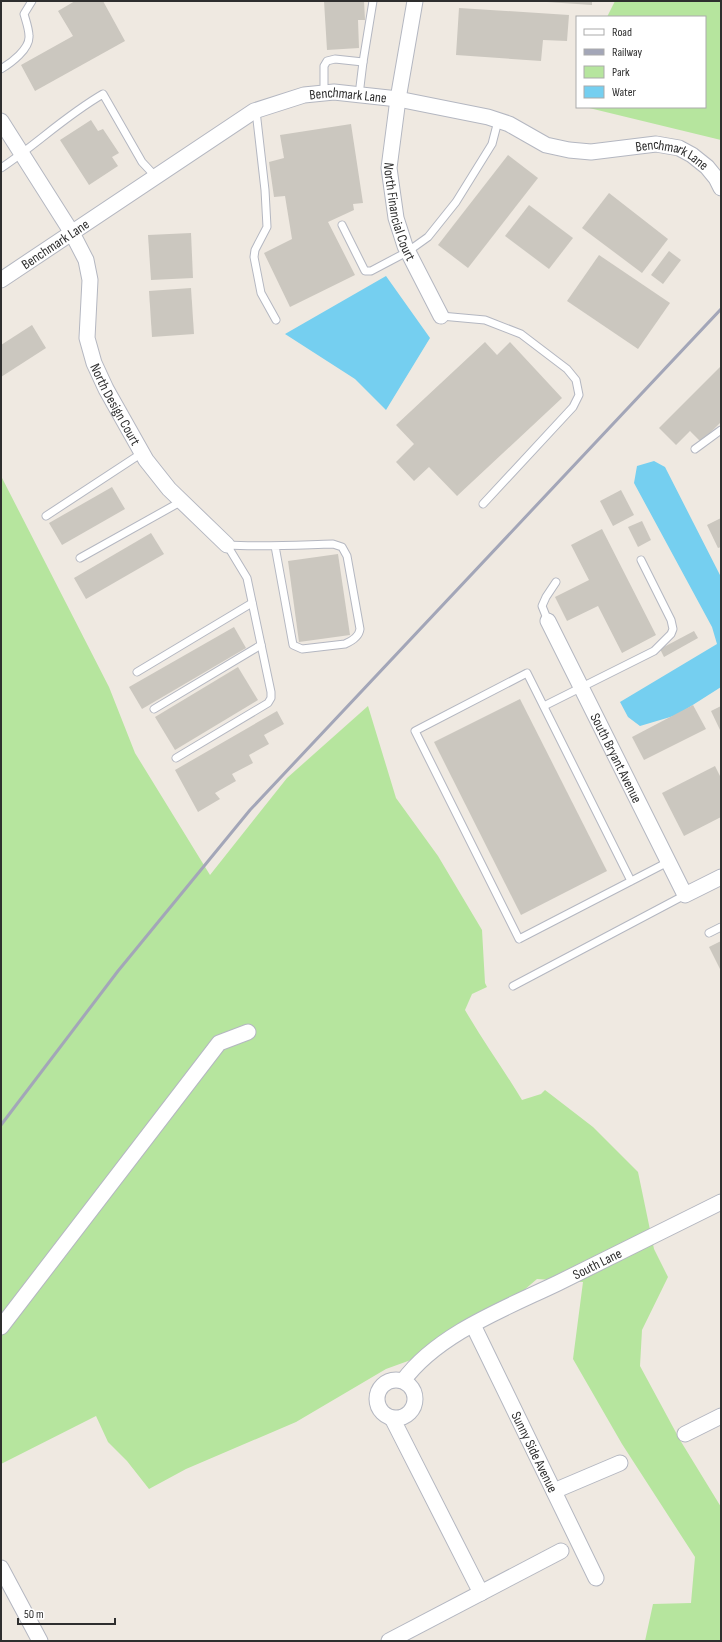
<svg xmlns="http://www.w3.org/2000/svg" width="722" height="1642" font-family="'Sofia Sans Condensed',sans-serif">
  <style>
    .green { fill: #b6e59e }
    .water { fill: #75cff0 }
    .building { fill: #cbc7bf }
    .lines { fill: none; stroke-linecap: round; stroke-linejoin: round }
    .service-casing { stroke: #b4b7c1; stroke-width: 9 }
    .minor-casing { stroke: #b4b7c1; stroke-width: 17 }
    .service { stroke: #fff; stroke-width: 7 }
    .minor { stroke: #fff; stroke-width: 15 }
    .rail { stroke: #a3a6b8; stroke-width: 3 }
    .labels { text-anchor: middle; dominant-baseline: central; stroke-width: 4; stroke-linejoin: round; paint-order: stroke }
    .street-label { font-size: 14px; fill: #2e2e2e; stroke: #fff }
  </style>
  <rect width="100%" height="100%" fill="#efe9e1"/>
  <g class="green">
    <polygon points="615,1 721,1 721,140 585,107 705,107 705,17 607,17"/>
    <path d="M 1,476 L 109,687 L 135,753 L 210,875 L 287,778 L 368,706 L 396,798 L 438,856 L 482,930 L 485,983 L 487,987 L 472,994 L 465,1010 C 483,1041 504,1070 522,1100 L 541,1094 L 545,1090 L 593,1127 L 638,1172 L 654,1249 L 668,1277 L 642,1330 L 640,1366 L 680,1440 L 721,1507 L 721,1641 L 645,1641 L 653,1604 L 691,1603 L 695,1557 L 622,1444 L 573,1359 L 583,1282 L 537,1279 L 481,1327 L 452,1345 L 386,1369 L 296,1422 L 186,1469 L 149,1489 L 127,1461 L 108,1442 L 96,1416 L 1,1464 Z"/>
  </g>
  <g class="water">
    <polygon points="386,276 430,338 386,410 355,379 285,334"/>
    <polygon points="654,461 665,467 721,577 721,687 677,715 640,726 628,717 620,702 717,644 712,627 634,483 637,466"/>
  </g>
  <g class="building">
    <polygon points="75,1 103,1 125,41 35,91 21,65 73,36 58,11"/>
    <polygon points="324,1 364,1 365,20 358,20 359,48 327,50"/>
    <polygon points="532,1 592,1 592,5"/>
    <polygon points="459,8 569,15 567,41 543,40 541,61 456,55"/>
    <polygon points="91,120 98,131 103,129 119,153 112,157 118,166 89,185 60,140"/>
    <polygon points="351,124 363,203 353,204 354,210 328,222 355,275 290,307 264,253 292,239 285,196 274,197 269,162 284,158 280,135"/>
    <polygon points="508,155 538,178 468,268 438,245"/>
    <polygon points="609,193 668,239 642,273 582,228"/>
    <polygon points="529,205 573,238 549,269 505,236"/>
    <polygon points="191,233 193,278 151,280 148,235"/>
    <polygon points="669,251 681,260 663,284 651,275"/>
    <polygon points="599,255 670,303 638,349 567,301"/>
    <polygon points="191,288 194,334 152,337 149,291"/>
    <polygon points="32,325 46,348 1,377 1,345"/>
    <polygon points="485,342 497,355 510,342 562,398 457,496 429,467 414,481 396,462 414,444 396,425"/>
    <polygon points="721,366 721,422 701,442 690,431 676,445 659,428"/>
    <polygon points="112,487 125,509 62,545 49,523"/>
    <polygon points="621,490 634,515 613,526 600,501"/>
    <polygon points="721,518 721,547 718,548 707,525"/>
    <polygon points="642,521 651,540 638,547 628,527"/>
    <polygon points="602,529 656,635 622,653 598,606 567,621 555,597 589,580 571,545"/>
    <polygon points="151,533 164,554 86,599 74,578"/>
    <polygon points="338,554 350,635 299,642 288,561"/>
    <polygon points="234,627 246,648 142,709 129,687"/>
    <polygon points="694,631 698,638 664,657 660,649"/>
    <polygon points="238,667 258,700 175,750 155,717"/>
    <polygon points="520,699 607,871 521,915 434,742"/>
    <polygon points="693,705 706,729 644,760 632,737"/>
    <polygon points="721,706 721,732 711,711"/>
    <polygon points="277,711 284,724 264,735 269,744 249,755 253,763 232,774 236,781 215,793 220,799 198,812 175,770"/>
    <polygon points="715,766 721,778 721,817 684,836 662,793"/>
    <polygon points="721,941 721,971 709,947"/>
  </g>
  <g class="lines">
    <g class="service-casing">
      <g id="service">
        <path d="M 1,69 C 11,63 30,49 29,36 C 29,29 26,21 24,14 L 32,1"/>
        <polyline points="324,93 324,66 327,61 335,59 363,62 373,1"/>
        <polyline points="359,95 363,62"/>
        <polyline points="256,111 265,190 267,227 255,250 254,257 261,293 276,320"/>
        <path d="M 1,168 C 37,144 65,116 103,94 L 142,162 L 156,177"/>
        <polyline points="342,225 365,271 371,271 407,252 428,237 456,202 492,144 498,121"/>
        <polyline points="441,316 485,320 521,334 567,369 576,380 579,395 573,407 483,504"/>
        <polyline points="695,449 721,430"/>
        <polyline points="46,516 142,453"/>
        <path d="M 227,545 C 262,547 297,545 333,544 L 342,547 L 347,556 L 360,629 C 359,637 352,641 345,644 L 302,649 L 293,645 L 275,546"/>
        <polyline points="80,558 182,501"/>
        <polyline points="548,621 542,606 546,597 556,582"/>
        <polyline points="137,672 252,603"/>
        <polyline points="544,706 654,651 671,634 673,629 671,620 641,560"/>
        <polyline points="154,709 261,645"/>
        <polyline points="176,758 268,703 271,698 271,692 247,578 227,545"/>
        <polyline points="631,881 527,673 415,731 519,939 668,862"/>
        <polyline points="709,933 721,927"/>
        <polyline points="513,986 685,895"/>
      </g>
    </g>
    <g class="minor-casing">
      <g id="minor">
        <path id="s1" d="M 415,1 L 398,99 L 389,168 L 396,218 L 405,246 L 441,316"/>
        <path id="s2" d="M 1,121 L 72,233 L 86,260 L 90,280 L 87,338 L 94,363 L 106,389 L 146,460 L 169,489 L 227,545"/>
        <path id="s3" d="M 1,280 L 254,111 L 304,95 L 334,92 L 398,99 L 488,117 L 509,124 L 546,145 L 569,150 L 591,152 L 656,144 L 679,148 L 692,155 L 707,167 L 716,178 L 721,188"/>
        <path id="s4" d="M 548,621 L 685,895 L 721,877"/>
        <path id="s5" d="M 473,1325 L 596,1578"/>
        <polyline points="1,1327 219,1043 248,1032"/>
        <circle cx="396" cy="1399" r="19"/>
        <path id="s6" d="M 403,1381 C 437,1334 506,1308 558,1283 C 612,1256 667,1229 721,1202"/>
        <polyline points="392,1418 481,1593"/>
        <polyline points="685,1434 721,1416"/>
        <polyline points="554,1491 620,1463"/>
        <polyline points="1,1568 40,1641"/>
        <polyline points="389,1641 561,1551"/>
      </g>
    </g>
    <use href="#service" class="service"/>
    <use href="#minor" class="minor"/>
    <polyline class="rail" points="1,1125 118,971 250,810 721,309"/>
  </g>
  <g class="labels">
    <g class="street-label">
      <text stroke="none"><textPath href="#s3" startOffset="401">Benchmark Lane</textPath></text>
      <text stroke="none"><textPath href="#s3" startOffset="737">Benchmark Lane</textPath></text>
      <text stroke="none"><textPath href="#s1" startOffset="214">North Financial Court</textPath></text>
      <text stroke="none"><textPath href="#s3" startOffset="65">Benchmark Lane</textPath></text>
      <text stroke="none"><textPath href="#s2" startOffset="314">North Design Court</textPath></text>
      <text stroke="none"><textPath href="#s4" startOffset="153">South Bryant Avenue</textPath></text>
      <text stroke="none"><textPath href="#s6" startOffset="229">South Lane</textPath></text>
      <text stroke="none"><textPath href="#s5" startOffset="141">Sunny Side Avenue</textPath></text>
    </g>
  </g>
  <rect width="722" height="1642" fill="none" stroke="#2e2e2e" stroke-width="4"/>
  <rect x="576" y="16" width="130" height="92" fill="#ffffff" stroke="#ababab"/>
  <rect x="584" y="29" width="20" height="6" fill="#ffffff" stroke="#ababab"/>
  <text x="612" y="36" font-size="12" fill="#2e2e2e">Road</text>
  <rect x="584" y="49" width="20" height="6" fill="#a3a6b8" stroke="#ababab"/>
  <text x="612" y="56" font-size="12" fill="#2e2e2e">Railway</text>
  <rect x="584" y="66" width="20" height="12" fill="#b6e59e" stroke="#ababab"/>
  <text x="612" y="76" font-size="12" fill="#2e2e2e">Park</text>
  <rect x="584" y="86" width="20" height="12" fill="#75cff0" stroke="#ababab"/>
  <text x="612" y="96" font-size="12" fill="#2e2e2e">Water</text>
  <path d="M18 1618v6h97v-6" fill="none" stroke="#2e2e2e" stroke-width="2"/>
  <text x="24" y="1618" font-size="12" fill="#2e2e2e" stroke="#ffffff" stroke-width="3" paint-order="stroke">50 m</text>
</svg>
